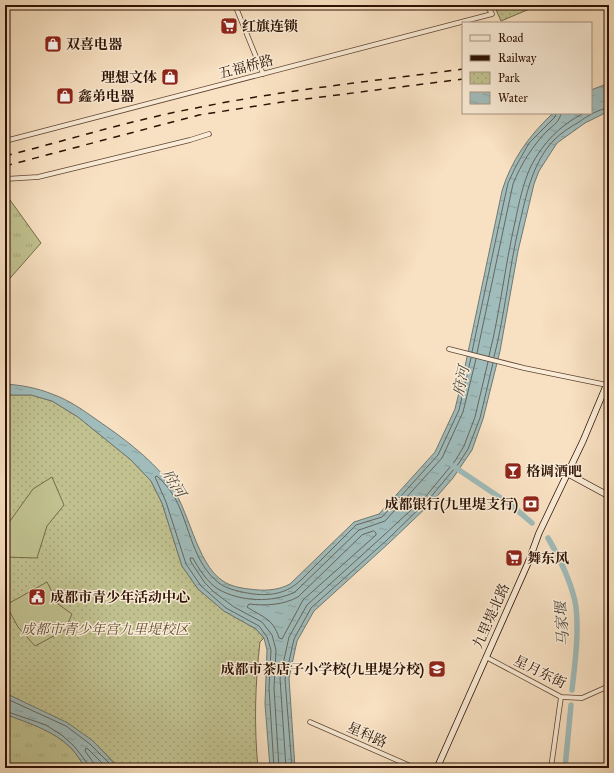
<svg xmlns="http://www.w3.org/2000/svg" width="614" height="773" font-family="'IM FELL Great Primer','Noto Serif SC',serif">
  <style>
    .grass { fill: url(#grass-tufts); stroke: #776a4a }
    .park { fill: url(#park-dots); stroke: #776a4a }
    .garden { fill: #c1c290; stroke: #776a4a }
    .water { fill: url(#water-ripples); stroke: #727871 }
    .lines { fill: none; stroke-linecap: round; stroke-linejoin: round }
    .shore { stroke: #66665f; stroke-width: 1 }
    .canal { stroke: #a0bcbb; stroke-width: 5.5 }
    .street-casing { stroke: #604533; stroke-width: 5.5 }
    .secondary-casing { stroke: #2d1103; stroke-width: 7 }
    .street { stroke: #faecd7; stroke-width: 4 }
    .secondary { stroke: #faecd7; stroke-width: 5.5 }
    .rail { stroke: #2d1103; stroke-width: 1.5; stroke-dasharray: 7 7; stroke-linecap: butt }
    .labels { text-anchor: middle; dominant-baseline: central; stroke-width: 3; stroke-linejoin: round; paint-order: stroke }
    .poi-label { font-size: 14px; font-weight: bold; fill: #2d1103; stroke: #faecd7; text-anchor: start }
    .street-label { font-size: 14px; fill: #2d1103; stroke: #faecd7 }
    .park-label { font-size: 14px; font-style: italic; fill: #614f34; stroke: #faecd7 }
    .water-label { font-size: 15px; font-style: italic; fill: #554d43; stroke: #faecd7 }
  </style>
  <defs>
    <pattern id="grass-tufts" width="24" height="20" patternUnits="userSpaceOnUse"><rect width="24" height="20" fill="#c1c290"/><path d="M3 7l-1-3M5 7V3M7 7l1-3M15 17l-1-3M17 17v-4M19 17l1-3" fill="none" stroke="#a6a67b"/></pattern>
    <pattern id="park-dots" width="8" height="8" patternUnits="userSpaceOnUse"><rect width="8" height="8" fill="#c1c290"/><path d="M2 2h.1M6 6h.1" fill="none" stroke="#a6a67b" stroke-width="1.8" stroke-linecap="round"/></pattern>
    <pattern id="water-ripples" width="26" height="14" patternUnits="userSpaceOnUse"><rect width="26" height="14" fill="#a0bcbb"/><path d="M2 4q2-2 4 0t4 0M15 11q2-2 4 0t4 0" fill="none" stroke="#8aa19f"/></pattern>
  </defs>
  <rect width="100%" height="100%" fill="#f8e1c2"/>
  <filter id="stains"><feTurbulence type="fractalNoise" baseFrequency=".005" numOctaves="4"/><feColorMatrix values="0 0 0 0 .2 0 0 0 0 .09 0 0 0 0 .02 0 0 0 .5 -.17"/></filter>
  <radialGradient id="worn" r=".72"><stop offset=".6" stop-color="#630" stop-opacity="0"/><stop offset="1" stop-color="#630" stop-opacity=".3"/></radialGradient>
  <g class="grass">
    <polygon points="5,193 41,243 5,284"/>
    <path d="M 5,714 C 28,723 53,730 71,748 C 77,754 81,762 86,768 L 5,768 Z"/>
  </g>
  <g class="park">
    <polygon points="494,5 539,5 501,21"/>
    <path d="M 5,395 L 31,395 L 52,401 L 78,417 L 131,460 L 151,481 L 162,503 L 182,566 L 198,589 L 224,611 L 256,629 L 264,638 L 260,642 C 255,684 254,726 258,768 L 119,768 L 93,741 L 35,708 L 5,693 Z"/>
  </g>
  <g class="garden">
    <polygon points="52,477 64,505 47,526 37,558 5,557 5,528 33,489"/>
    <polygon points="47,582 58,604 72,614 65,630 35,646 18,627 6,605"/>
  </g>
  <g class="water">
    <path d="M 609,83 L 609,111 L 585,123 L 557,143 L 539,171 L 534,184 L 518,251 L 500,351 L 483,419 L 472,450 L 453,478 L 432,502 L 389,543 L 314,611 L 297,641 L 289,678 L 295,768 L 270,768 L 265,704 L 267,650 L 264,638 L 256,629 L 224,611 L 198,589 L 182,566 L 162,503 L 151,481 L 131,460 L 78,417 L 52,401 L 31,395 L 5,395 L 5,384 C 21,385 37,388 52,394 C 69,400 83,410 97,420 C 122,437 149,457 168,481 C 189,507 196,564 223,581 C 230,586 240,588 249,589 C 263,591 277,591 290,584 L 354,522 L 379,514 L 435,452 L 455,409 L 463,376 L 502,191 C 511,161 528,137 551,115 L 554,113 L 591,113 L 591,90 Z"/>
    <path d="M 5,693 L 68,723 L 93,741 L 119,768 L 86,768 C 81,762 77,754 71,748 C 53,730 28,723 5,714 Z"/>
  </g>
  <g class="lines">
    <g class="shore">
      <polyline points="472,352 498,229 508,183 515,168 529,143 555,117 556,113"/>
      <path d="M 477,353 L 513,184 C 521,164 533,145 548,130 C 554,125 560,121 561,113"/>
      <path d="M 489,356 C 500,312 505,266 515,222 C 519,203 523,183 531,166 C 543,143 560,125 584,113"/>
      <path d="M 494,357 C 505,314 509,269 519,226 C 526,196 532,163 554,140 C 561,133 570,127 579,122 C 587,116 599,109 609,108"/>
      <path d="M 374,531 L 376,533 L 376,535 L 303,600 L 282,639 L 279,638 C 273,618 262,617 247,607 L 249,604 C 266,606 283,605 298,597 L 362,535 Z"/>
      <polyline points="5,698 66,726 90,744 114,768"/>
      <polyline points="5,711 46,725 63,736 74,746 88,764 89,768"/>
      <polyline points="94,768 93,762 85,751 86,748 88,749 107,768"/>
      <path d="M 274,768 L 269,688 L 271,650 L 267,637 L 259,626 L 226,608 L 201,586 L 186,564 L 166,502 L 155,477 L 157,476 C 165,483 171,491 176,500 C 190,527 193,563 219,583 C 228,590 242,592 253,594 C 273,596 287,593 301,580 L 356,525 L 382,517 L 438,455 L 459,410 L 471,358"/>
      <path d="M 279,768 L 274,688 L 276,650 L 272,635 L 262,622 L 234,607 L 214,592 L 205,583 L 191,562 L 190,558 L 193,558 C 198,568 208,583 218,589 C 240,602 273,603 295,592 L 359,530 L 385,521 L 442,458 L 463,412 L 476,359"/>
      <polyline points="286,768 280,678 289,637 307,605 383,536 426,496 455,461 464,446 475,417 488,362"/>
      <polyline points="292,768 285,679 294,639 311,608 387,540 429,499 459,463 468,449 480,418 493,363"/>
    </g>
    <g class="canal">
      <polyline points="453,466 511,505 532,523"/>
      <path d="M 548,538 C 559,556 573,586 576,607 C 579,634 575,663 572,690"/>
      <polyline points="565,768 571,705"/>
    </g>
    <g class="street-casing">
      <g id="street">
        <polyline points="235,5 263,74"/>
        <polyline points="5,141 492,14 487,5"/>
        <polyline points="5,179 38,177 190,140 209,134"/>
        <polyline points="449,349 524,368 607,385"/>
        <polyline points="486,657 561,697 582,698 609,686"/>
        <polyline points="310,722 415,768"/>
        <polyline points="551,768 561,697"/>
      </g>
    </g>
    <g class="secondary-casing">
      <g id="secondary">
        <polyline points="563,471 609,496"/>
        <polyline points="437,768 528,563 539,533 583,441 609,379"/>
      </g>
    </g>
    <use href="#street" class="street"/>
    <use href="#secondary" class="secondary"/>
    <g class="rail">
      <path d="M 5,156 C 68,140 132,120 196,108 C 284,90 374,81 463,69"/>
      <polyline points="5,166 199,115 282,102 463,79"/>
    </g>
  </g>
  <defs>
    <g id="supermarket-square" transform="scale(0.9)"><rect x="-9" y="-9" width="18" height="18" rx="4" fill="#8f2418" stroke="#faecd7"/><path d="M-6-5.5h2.5l.6 2H6L4.5 2H-2.5L-4.4-4H-6ZM-1.5 3.2a1.3 1.3 0 1 0 .1 0ZM3 3.2a1.3 1.3 0 1 0 .1 0Z" fill="#fff"/></g>
    <g id="shop-square" transform="scale(0.9)"><rect x="-9" y="-9" width="18" height="18" rx="4" fill="#8f2418" stroke="#faecd7"/><path d="M-5-2.5h2.3a2.7 3.5 0 0 1 5.4 0H5L5.5 6h-11ZM-1.5-2.5h3a1.5 2.3 0 0 0-3 0Z" fill="#fff"/></g>
    <g id="bar-square" transform="scale(0.9)"><rect x="-9" y="-9" width="18" height="18" rx="4" fill="#8f2418" stroke="#faecd7"/><path d="M-6-5H6L.8 .8V4.5H3.5V6h-7V4.5H-.8V.8Z" fill="#fff"/></g>
    <g id="bank-square" transform="scale(0.9)"><rect x="-9" y="-9" width="18" height="18" rx="4" fill="#8f2418" stroke="#faecd7"/><path d="M-6-4H6V4H-6ZM0-2.3a2.3 2.3 0 1 0 0 4.6a2.3 2.3 0 1 0 0-4.6Z" fill="#fff"/></g>
    <g id="civic-square" transform="scale(0.9)"><rect x="-9" y="-9" width="18" height="18" rx="4" fill="#8f2418" stroke="#faecd7"/><path d="M-.6-6.5H3V-4.5H.6V-3L4-1V1h2V6H-6V1h2V-1L-.6-3ZM-1.2 2.5V6h2.4V2.5Z" fill="#fff"/></g>
    <g id="school-square" transform="scale(0.9)"><rect x="-9" y="-9" width="18" height="18" rx="4" fill="#8f2418" stroke="#faecd7"/><path d="M0-5L7-2L0 1L-7-2ZM-4 1L0 2.5L4 1V4Q0 6-4 4Z" fill="#fff"/></g>
  </defs>
  <g fill-rule="evenodd">
    <use href="#supermarket-square" x="229" y="26"/>
    <use href="#shop-square" x="53" y="44"/>
    <use href="#shop-square" x="170" y="77"/>
    <use href="#shop-square" x="65" y="96"/>
    <use href="#bar-square" x="513" y="471"/>
    <use href="#bank-square" x="531" y="504"/>
    <use href="#supermarket-square" x="514" y="558"/>
    <use href="#civic-square" x="37" y="597"/>
    <use href="#school-square" x="437" y="669"/>
  </g>
  <g class="labels">
    <g class="poi-label">
      <text x="242" y="26">红旗连锁</text>
      <text x="66" y="44">双喜电器</text>
      <text x="157" y="77" text-anchor="end">理想文体</text>
      <text x="78" y="96">鑫弟电器</text>
      <text x="526" y="471">格调酒吧</text>
      <text x="518" y="504" text-anchor="end">成都银行(九里堤支行)</text>
      <text x="527" y="558">舞东风</text>
      <text x="50" y="597">成都市青少年活动中心</text>
      <text x="424" y="669" text-anchor="end">成都市茶店子小学校(九里堤分校)</text>
    </g>
    <g class="street-label">
      <text transform="translate(246 67) rotate(-15)">五福桥路</text>
      <text transform="translate(491 616) rotate(-66)">九里堤北路</text>
      <text transform="translate(540 672) rotate(26)">星月东街</text>
      <text transform="translate(367 735) rotate(24)">星科路</text>
    </g>
    <g class="park-label">
      <text x="105" y="629">成都市青少年宫九里堤校区</text>
    </g>
    <g class="water-label">
      <text transform="translate(461 381) rotate(-77)">府河</text>
      <text transform="translate(174 483) rotate(59)">府河</text>
      <text transform="translate(562 624) rotate(-94)">马家堰</text>
    </g>
  </g>
  <rect width="614" height="773" fill="none" stroke="#f8e1c2" stroke-width="20"/>
  <rect x="6" y="6" width="602" height="761" fill="none" stroke="#2d1103" stroke-width="2"/>
  <rect x="10" y="10" width="594" height="753" fill="none" stroke="#2d1103"/>
  <rect x="462" y="22" width="130" height="92" fill="#faecd7" stroke="#a89482"/>
  <rect x="470" y="35" width="20" height="6" fill="#faecd7" stroke="#a89482"/>
  <text x="498" y="42" font-size="12" fill="#2d1103">Road</text>
  <rect x="470" y="55" width="20" height="6" fill="#2d1103" stroke="#a89482"/>
  <text x="498" y="62" font-size="12" fill="#2d1103">Railway</text>
  <rect x="470" y="72" width="20" height="12" fill="url(#park-dots)" stroke="#a89482"/>
  <text x="498" y="82" font-size="12" fill="#2d1103">Park</text>
  <rect x="470" y="92" width="20" height="12" fill="url(#water-ripples)" stroke="#a89482"/>
  <text x="498" y="102" font-size="12" fill="#2d1103">Water</text>
  <rect width="100%" height="100%" filter="url(#stains)"/>
  <rect width="100%" height="100%" fill="url(#worn)"/>
</svg>
